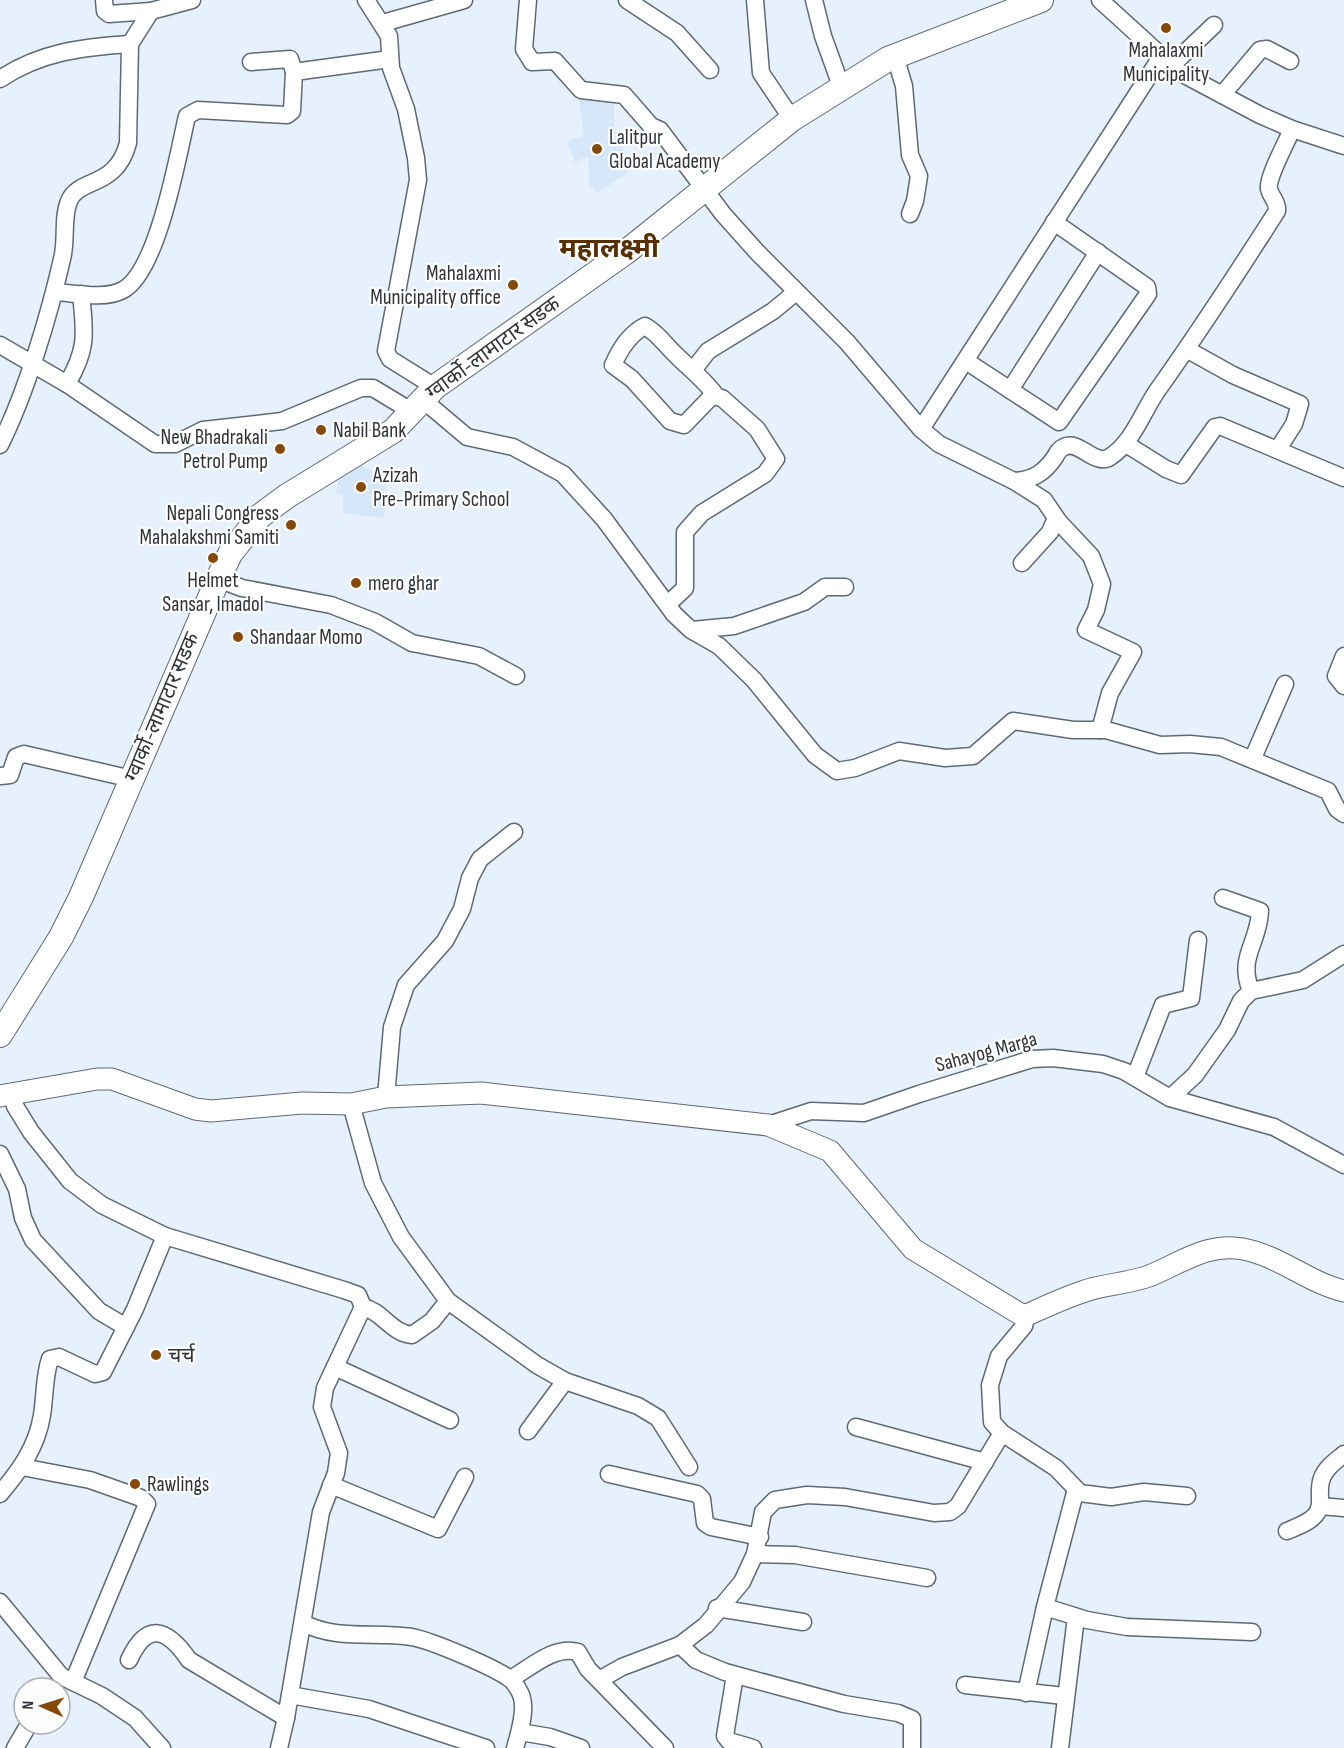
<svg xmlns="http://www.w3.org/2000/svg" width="1344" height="1748" font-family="'Sofia Sans Condensed','Noto Sans Devanagari',sans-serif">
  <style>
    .built { fill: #d6e7f9 }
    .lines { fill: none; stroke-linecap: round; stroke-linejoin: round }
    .minor-casing { stroke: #5f6973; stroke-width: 19 }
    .tertiary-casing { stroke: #5f6973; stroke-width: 23 }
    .secondary-casing { stroke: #5f6973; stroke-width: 26 }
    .minor { stroke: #fff; stroke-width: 16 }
    .tertiary { stroke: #fff; stroke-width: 21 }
    .secondary { stroke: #fff; stroke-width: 24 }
    .poi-dot { fill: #864908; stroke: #fdfdfd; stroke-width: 2 }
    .labels { text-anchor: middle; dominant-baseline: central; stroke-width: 4.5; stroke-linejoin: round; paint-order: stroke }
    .poi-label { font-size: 21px; fill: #2f3337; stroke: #fdfdfd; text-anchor: start }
    .street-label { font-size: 21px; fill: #2f3337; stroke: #fdfdfd }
    .district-label { font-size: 27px; font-weight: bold; fill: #582e03; stroke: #fdfdfd }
  </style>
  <rect width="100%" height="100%" fill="#e6f1fd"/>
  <g class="built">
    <polygon points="579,99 614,101 614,127 632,170 597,193 589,184 588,157 575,162 567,141 584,135"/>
    <polygon points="354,462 388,479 383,496 390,498 383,518 343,513 343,495 336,493 338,482 334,480"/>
  </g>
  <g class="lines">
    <g class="minor-casing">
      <g id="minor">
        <polyline points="104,0 105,11 109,14 151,11"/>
        <polyline points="366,0 389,36 391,68 406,109 416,158 418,180 386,351 390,359 435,387"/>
        <polyline points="528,0 524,49 532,62 555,61 581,90 624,95 651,126 660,130 723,214 757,252 847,342 921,429 939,444 1014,481 1044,500 1059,522 1091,556 1102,584 1096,610 1086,630 1133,652 1110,693 1100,730"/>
        <polyline points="627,0 677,33 710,70"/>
        <polyline points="755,0 761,73 792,119"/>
        <polyline points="814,0 823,36 841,86"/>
        <polyline points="1100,0 1179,72 1260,115 1292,129 1344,146"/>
        <polyline points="383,23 464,0"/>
        <polyline points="895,56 904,86 910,155 919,176 915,201 910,214"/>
        <polyline points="251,62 290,59 294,72"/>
        <polyline points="1171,66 1214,25"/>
        <path d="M 0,79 C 40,52 83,47 130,44"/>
        <polyline points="1222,95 1260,50 1267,49 1290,61"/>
        <path d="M 55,292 C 75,293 104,300 123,290 C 158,271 178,155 187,116 L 198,110 L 287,115 L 292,111 L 294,72 L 390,59"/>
        <polyline points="0,345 67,384 155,444 175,444 203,430 282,421 361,388 373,388 411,411"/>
        <polyline points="1188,350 1233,375 1300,404 1294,424 1278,449"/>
        <polyline points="966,361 1059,422 1148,294 1147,287 1054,222"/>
        <polyline points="694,369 708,351 773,311 796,292"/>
        <path d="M 67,384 C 88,349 85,333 81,294"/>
        <polyline points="1010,390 1098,252"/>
        <polyline points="422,399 467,437 513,447 563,474 604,519 674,614 691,630 719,646 754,680 815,755 837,771 855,768 899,751 945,758 973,756 1013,721 1073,730 1106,730 1160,745 1190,744 1221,747 1328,791 1337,809 1344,814"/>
        <polyline points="921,429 1161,57"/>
        <polyline points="1126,444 1166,469 1181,475 1215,427 1220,426 1344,478"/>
        <path d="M 0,445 C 26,393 49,316 62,259 C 67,241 62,218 69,201 C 79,177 116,189 128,143 L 130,44 L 151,11 L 192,0"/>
        <path d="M 1014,481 C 1033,480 1044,473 1055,457 C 1057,453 1059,449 1064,447 C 1079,439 1095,467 1110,457 C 1133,442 1142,413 1157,391 C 1199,332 1238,272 1277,211 C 1278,201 1271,198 1269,189 C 1267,177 1287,142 1292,129"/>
        <polyline points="1022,563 1050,532 1056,518"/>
        <polyline points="218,579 242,588 331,605 375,622 412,643 479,656 516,676"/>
        <path d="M 668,604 L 685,588 L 685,532 L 702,513 L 765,474 L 776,459 L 757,429 L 722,398 L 717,397 C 705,380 691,370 677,356 C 665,345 659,334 645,326 C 629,334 620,349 613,365 L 632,379 L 670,421 L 684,425 L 712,396 L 717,397"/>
        <polyline points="692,630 734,626 804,602 825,587 845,587"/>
        <polyline points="1344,656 1336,676 1344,686"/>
        <polyline points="1253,758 1285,684"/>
        <polyline points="0,776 10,775 16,757 24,754 132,779"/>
        <path d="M 1223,898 L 1260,911 C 1259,943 1237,957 1251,991"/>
        <polyline points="1135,1077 1163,1005 1191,998 1198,940"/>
        <polyline points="12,1094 15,1106 31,1132 70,1181 102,1205 165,1236 344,1290 358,1295 363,1307 325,1388 322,1407 339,1453 336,1473 321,1512 286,1718 279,1748"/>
        <polyline points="386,1097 392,1027 406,985 445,941 462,909 470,878 480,859 514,832"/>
        <polyline points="1170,1098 1195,1075 1227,1030 1241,1001 1251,991 1303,980 1344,954"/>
        <polyline points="351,1104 373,1183 401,1237 448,1301 537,1365 565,1381 638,1406 658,1418 689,1467"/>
        <polyline points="768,1125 811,1111 864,1113 919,1094 1032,1059 1053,1058 1103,1064 1124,1071 1170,1098 1274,1127 1344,1165"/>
        <polyline points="0,1154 17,1189 23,1218 33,1240 99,1311 126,1327"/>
        <path d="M 363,1307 C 382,1311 391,1333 412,1335 L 432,1321 L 448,1301"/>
        <polyline points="1027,1315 1024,1326 999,1356 990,1385 992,1422 1002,1433 1056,1468 1080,1493 1111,1497 1144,1492 1187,1496"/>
        <polyline points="335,1367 450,1420"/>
        <polyline points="856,1427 985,1462"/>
        <polyline points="528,1431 565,1381"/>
        <polyline points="22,1467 90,1480 141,1498 147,1504 73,1682"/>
        <polyline points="609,1474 697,1494 702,1499 705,1523 711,1527 760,1537"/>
        <polyline points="331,1485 438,1529 465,1477"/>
        <path d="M 0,1494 C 20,1470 37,1447 42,1415 C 45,1397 44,1376 50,1359 L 59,1357 L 95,1374 L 103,1372 L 135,1309 L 165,1236"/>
        <polyline points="1320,1506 1344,1508"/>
        <path d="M 1287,1531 C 1301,1525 1321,1519 1320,1501 C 1320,1493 1319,1485 1322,1478 C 1326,1467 1336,1461 1344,1454"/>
        <polyline points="755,1554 795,1555 927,1578"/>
        <polyline points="0,1602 61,1676 102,1696 135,1718 162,1748"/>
        <polyline points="1045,1607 1087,1620 1127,1627 1252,1632"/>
        <polyline points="717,1608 803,1622"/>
        <path d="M 303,1623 C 338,1641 375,1631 412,1637 C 432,1641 494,1667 510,1679 C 514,1681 521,1693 522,1698 C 526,1712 519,1734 515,1748"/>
        <polyline points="680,1645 696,1660 725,1672 844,1704 898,1713 912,1719 912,1748"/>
        <path d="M 129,1660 C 147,1621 167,1628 189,1660 L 286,1718"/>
        <polyline points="735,1675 725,1736 729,1741 753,1748"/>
        <path d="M 511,1679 C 531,1667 555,1645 578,1652 L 588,1669 L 665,1748"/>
        <polyline points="599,1680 622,1667 680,1645 706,1625 742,1582 755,1554 763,1512 775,1500 807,1495 845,1497 934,1513 950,1512 958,1506 1002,1433"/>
        <polyline points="965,1685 1064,1696"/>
        <polyline points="1026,1693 1045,1607 1076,1489"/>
        <polyline points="290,1695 369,1709 486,1748"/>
        <polyline points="520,1732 550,1737 581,1748"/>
        <polyline points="15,1748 29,1724"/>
        <polyline points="1060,1748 1076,1617"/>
      </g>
    </g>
    <g class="tertiary-casing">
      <path id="tertiary" d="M 0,1096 L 97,1079 L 112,1079 L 195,1109 L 211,1111 L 302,1103 L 351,1104 L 386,1097 L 481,1093 L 768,1125 L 830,1151 L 913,1249 L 1020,1314 L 1027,1315 C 1049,1305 1072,1294 1095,1288 C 1113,1284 1132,1282 1149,1276 C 1181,1263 1208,1242 1243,1249 C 1280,1256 1309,1283 1344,1291"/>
    </g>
    <g class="secondary-casing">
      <polyline id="secondary" points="0,1035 61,937 81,897 218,579 230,554 260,516 287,496 393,431 435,387 626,252 792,119 888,59 1041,0"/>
    </g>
    <use href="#minor" class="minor"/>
    <use href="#tertiary" class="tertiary"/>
    <use href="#secondary" class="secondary"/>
  </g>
  <g class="poi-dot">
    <circle cx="1166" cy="28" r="6"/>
    <circle cx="597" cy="149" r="6"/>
    <circle cx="513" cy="285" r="6"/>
    <circle cx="321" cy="430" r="6"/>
    <circle cx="280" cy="449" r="6"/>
    <circle cx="361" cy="487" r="6"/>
    <circle cx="291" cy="525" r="6"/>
    <circle cx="213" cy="558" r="6"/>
    <circle cx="356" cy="583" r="6"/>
    <circle cx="238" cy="637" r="6"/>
    <circle cx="156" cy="1355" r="6"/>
    <circle cx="135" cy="1484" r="6"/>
  </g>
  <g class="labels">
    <g class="poi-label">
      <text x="1166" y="50" text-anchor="middle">Mahalaxmi<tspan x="1166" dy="24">Municipality</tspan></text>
      <text x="609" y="137">Lalitpur<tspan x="609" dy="24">Global Academy</tspan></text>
      <text x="501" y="273" text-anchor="end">Mahalaxmi<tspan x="501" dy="24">Municipality office</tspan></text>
      <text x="333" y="430">Nabil Bank</text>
      <text x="268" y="437" text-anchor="end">New Bhadrakali<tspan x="268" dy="24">Petrol Pump</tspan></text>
      <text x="373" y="475">Azizah<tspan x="373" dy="24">Pre-Primary School</tspan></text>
      <text x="279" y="513" text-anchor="end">Nepali Congress<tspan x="279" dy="24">Mahalakshmi Samiti</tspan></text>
      <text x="213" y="580" text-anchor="middle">Helmet<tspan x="213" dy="24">Sansar, Imadol</tspan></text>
      <text x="368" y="583">mero ghar</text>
      <text x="250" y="637">Shandaar Momo</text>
      <text x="168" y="1355">चर्च</text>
      <text x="147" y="1484">Rawlings</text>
    </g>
    <g class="street-label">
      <text transform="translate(493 348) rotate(-36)">ग्वार्को-लामाटार सडक</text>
      <text transform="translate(162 707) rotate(-67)">ग्वार्को-लामाटार सडक</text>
      <text transform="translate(986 1052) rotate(-15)">Sahayog Marga</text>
    </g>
    <g class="district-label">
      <text x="609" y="249">महालक्ष्मी</text>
    </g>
  </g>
  <g transform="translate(42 1706) rotate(273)"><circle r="28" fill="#fdfdfd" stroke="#abacae" stroke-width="1.5"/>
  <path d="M0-4.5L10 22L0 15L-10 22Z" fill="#864908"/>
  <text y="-9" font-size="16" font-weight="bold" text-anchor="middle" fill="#2f3337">N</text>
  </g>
</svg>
